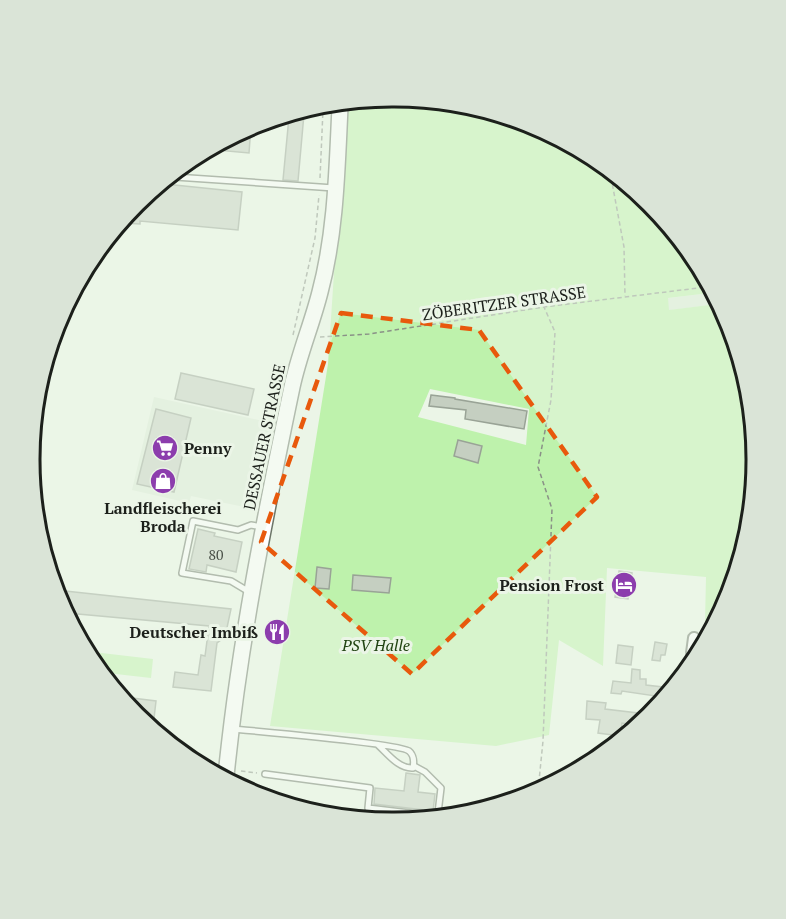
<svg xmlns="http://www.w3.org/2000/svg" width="786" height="919" font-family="'PT Serif',serif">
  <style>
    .built { fill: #dcebd7 }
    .green { fill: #bef2ac; fill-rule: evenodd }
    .building { fill: #c5cfc1; stroke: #99a396; stroke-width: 1.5 }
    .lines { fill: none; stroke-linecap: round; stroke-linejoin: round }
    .service-casing { stroke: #6d7669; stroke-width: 8 }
    .minor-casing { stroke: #6d7669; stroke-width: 14 }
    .secondary-casing { stroke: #6d7669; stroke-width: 18 }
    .path { stroke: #8a9187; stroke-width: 1.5; stroke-dasharray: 4.5 3; stroke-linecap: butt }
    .service { stroke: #fff; stroke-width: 5 }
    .minor { stroke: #fff; stroke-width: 10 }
    .secondary { stroke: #fff; stroke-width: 15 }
    .marked { fill: none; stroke: #e8590c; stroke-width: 4.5; stroke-dasharray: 12 8; stroke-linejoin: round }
    .labels { text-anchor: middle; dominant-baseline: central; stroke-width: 6; stroke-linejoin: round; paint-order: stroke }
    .number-label { font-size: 14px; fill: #464c44 }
    .street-label { font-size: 16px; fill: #1c201b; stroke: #ebf5e7 }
    .poi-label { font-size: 16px; font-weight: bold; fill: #1c201b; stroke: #ebf5e7; text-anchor: end }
    .park-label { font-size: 16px; font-style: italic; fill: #214412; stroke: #ebf5e7 }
    .rim { fill: none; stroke: #1c201b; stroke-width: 3 }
  </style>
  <rect width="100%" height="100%" fill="#ebf5e7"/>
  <g class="built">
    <polygon points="710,293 717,304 581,322 539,314"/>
    <polygon points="154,397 272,423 254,509 191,496 189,503 132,490"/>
  </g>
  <g class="green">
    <path d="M 393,97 L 532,124 L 650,203 L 710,293 L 668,298 L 669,310 L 717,304 L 728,321 L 756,459 L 728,599 L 712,623 L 705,622 L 706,577 L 607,568 L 603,666 L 559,640 L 549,735 L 496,746 L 270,726 L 328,364 L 345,106 ZM 430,389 L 529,409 L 526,445 L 418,417 Z"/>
    <polygon points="93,652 153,659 151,678 107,673"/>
  </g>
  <g class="building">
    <polygon points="304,114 298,181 283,180 289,117"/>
    <polygon points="251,126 249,153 216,150 226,143"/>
    <polygon points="165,184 242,192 238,230 140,221 140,224 123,223 137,203"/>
    <polygon points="181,373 254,389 248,415 175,399"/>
    <polygon points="431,395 455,398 455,399 527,411 524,429 465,419 466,410 429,406"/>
    <polygon points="156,409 191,418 174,492 137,484"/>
    <polygon points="458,440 482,446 478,463 454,456"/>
    <polygon points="198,529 215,533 214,536 242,542 236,572 207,565 206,572 189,569"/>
    <polygon points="317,567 331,569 329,589 315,588"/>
    <polygon points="619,571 632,573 628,599 615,597"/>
    <polygon points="353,575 391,578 389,593 352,590"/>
    <polygon points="56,590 231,609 225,637 217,643 211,691 173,687 175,672 198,675 201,655 205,656 209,626 67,613 58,598"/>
    <polygon points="655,642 667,644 665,655 661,655 660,661 652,660"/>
    <polygon points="618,645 633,647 631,665 616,663"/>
    <polygon points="632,669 640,670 640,679 646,679 646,685 663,687 662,697 622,691 621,694 611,693 613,681 631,683"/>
    <polygon points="124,697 156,701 153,727 136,716"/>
    <polygon points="587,701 606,703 605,709 638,713 636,725 622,723 620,736 598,733 600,720 586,719"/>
    <polygon points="406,773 420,775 418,792 435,794 433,811 374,804 375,788 404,791"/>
  </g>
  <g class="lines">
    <g class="service-casing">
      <g id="service">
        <polyline points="175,177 334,188"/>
        <polyline points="251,593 231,581 182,573 193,521 238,530 251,525 262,527"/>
        <path d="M 233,729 C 255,731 401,744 409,751 C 414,755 414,763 413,768 C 399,769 388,754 378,745"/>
        <polyline points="414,766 425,772 441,788 438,813"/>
        <polyline points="265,774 370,788 368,808 418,814"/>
        <polyline points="418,818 418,814 431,815"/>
      </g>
    </g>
    <g class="minor-casing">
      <polyline id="minor" points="692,653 694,638"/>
    </g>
    <g class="secondary-casing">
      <path id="secondary" d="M 226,776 C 239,645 265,516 292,387 C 299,354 312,324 320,292 C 336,232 337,168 340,107"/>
    </g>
    <g class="path">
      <polyline points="611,177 624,247 625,296"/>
      <polyline points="320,178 323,110"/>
      <polyline points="293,335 315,238 319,195"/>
      <polyline points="320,337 369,334 544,307 706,287"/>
      <polyline points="241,771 257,773"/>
      <polyline points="538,791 543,741 552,509 538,467 551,400 555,332 544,307"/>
    </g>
    <use href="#service" class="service"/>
    <use href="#minor" class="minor"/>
    <use href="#secondary" class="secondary"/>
  </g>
  <path d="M0 0H786V919H0ZM 341,313 L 479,330 L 597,497 L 412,674 L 261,542 Z" fill="#ebf5e7" fill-opacity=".55" fill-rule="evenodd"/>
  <path class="marked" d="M 341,313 L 479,330 L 597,497 L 412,674 L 261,542 Z"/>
  <defs>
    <g id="supermarket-disc" transform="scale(1.35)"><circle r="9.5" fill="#8c3dad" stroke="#ebf5e7"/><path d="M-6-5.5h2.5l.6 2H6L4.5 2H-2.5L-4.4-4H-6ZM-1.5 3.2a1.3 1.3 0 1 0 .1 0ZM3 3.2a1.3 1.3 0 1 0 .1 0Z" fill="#fff"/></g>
    <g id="shop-disc" transform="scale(1.35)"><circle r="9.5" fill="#8c3dad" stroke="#ebf5e7"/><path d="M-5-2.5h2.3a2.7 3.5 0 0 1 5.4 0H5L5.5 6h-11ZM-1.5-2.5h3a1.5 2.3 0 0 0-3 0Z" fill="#fff"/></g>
    <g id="hotel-disc" transform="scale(1.35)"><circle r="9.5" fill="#8c3dad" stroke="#ebf5e7"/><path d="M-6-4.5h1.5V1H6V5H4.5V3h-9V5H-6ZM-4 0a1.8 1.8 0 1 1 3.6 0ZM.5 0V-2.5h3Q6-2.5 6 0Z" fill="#fff"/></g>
    <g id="restaurant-disc" transform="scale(1.35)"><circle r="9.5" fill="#8c3dad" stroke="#ebf5e7"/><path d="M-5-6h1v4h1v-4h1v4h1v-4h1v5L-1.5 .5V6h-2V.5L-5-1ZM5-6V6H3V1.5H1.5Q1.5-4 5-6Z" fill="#fff"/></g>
  </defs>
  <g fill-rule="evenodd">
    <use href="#supermarket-disc" x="165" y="448"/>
    <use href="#shop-disc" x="163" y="481"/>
    <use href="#hotel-disc" x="624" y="585"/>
    <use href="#restaurant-disc" x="277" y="632"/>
  </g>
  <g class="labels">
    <g class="number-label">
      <text x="216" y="554">80</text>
    </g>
    <g class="street-label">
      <text transform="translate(504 303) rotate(-8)">ZÖBERITZER STRASSE</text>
      <text transform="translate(264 437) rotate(-78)">DESSAUER STRASSE</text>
    </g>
    <g class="poi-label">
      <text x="184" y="448" text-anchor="start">Penny</text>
      <text x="163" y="508" text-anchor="middle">Landfleischerei<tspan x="163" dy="18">Broda</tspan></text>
      <text x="604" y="585">Pension Frost</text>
      <text x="258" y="632">Deutscher Imbiß</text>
    </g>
    <g class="park-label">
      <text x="376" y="645">PSV Halle</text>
    </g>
  </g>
  <path d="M0 0H786V919H0ZM392 107H394A352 352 0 0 1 746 459V460A352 352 0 0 1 394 812H392A352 352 0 0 1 40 460V459A352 352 0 0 1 392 107Z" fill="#dae4d7" fill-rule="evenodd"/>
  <path class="rim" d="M392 107H394A352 352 0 0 1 746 459V460A352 352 0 0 1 394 812H392A352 352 0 0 1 40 460V459A352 352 0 0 1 392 107Z"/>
</svg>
